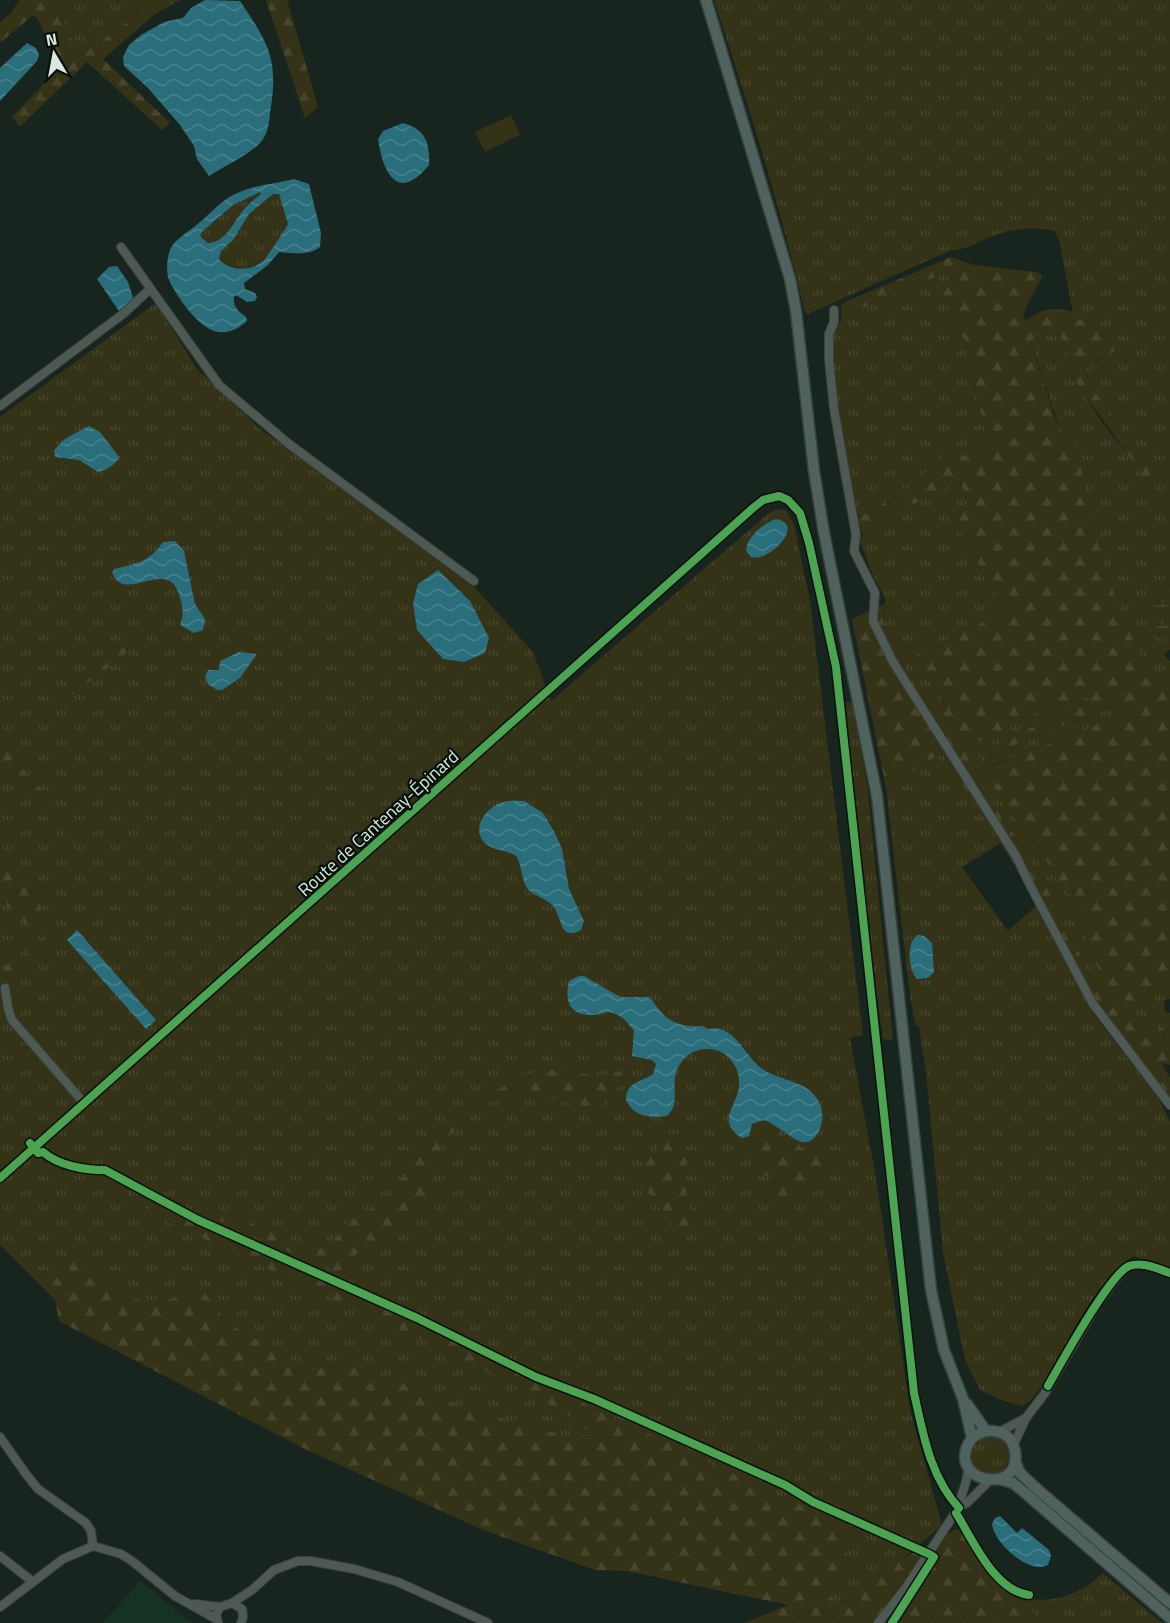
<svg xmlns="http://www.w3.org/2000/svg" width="1170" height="1623" font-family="'Titillium Web',sans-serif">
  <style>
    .built { fill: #153323 }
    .grass { fill: url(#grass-tufts) }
    .forest { fill: url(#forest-firs); fill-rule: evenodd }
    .wetland { fill: url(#wetland-marsh) }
    .pitch { fill: #343217 }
    .water { fill: url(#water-waves); fill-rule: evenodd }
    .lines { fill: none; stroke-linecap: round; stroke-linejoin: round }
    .minor-casing { stroke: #37423b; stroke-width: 10 }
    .major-casing { stroke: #37423b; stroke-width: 13 }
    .minor { stroke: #4f5954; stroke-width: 8 }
    .major { stroke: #50625d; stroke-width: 10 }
    .cycleway-casing { stroke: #07110b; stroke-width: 11 }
    .cycleway { stroke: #4ca352; stroke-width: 8 }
    .labels { text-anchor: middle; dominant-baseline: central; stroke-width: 4.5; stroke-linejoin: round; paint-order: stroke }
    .street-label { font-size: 18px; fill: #dae9df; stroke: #07110b }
  </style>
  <defs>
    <pattern id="grass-tufts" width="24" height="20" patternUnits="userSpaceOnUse" patternTransform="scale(1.5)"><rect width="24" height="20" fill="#343217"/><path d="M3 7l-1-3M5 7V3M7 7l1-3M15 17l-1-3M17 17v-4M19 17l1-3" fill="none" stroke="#47462d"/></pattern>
    <pattern id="forest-firs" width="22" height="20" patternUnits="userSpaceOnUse" patternTransform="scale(1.5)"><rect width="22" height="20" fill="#343217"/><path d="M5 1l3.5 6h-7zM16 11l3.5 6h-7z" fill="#47462d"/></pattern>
    <pattern id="wetland-marsh" width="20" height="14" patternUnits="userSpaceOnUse" patternTransform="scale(1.5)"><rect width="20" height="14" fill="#343217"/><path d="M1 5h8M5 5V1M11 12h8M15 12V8" fill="none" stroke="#47462d"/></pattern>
    <pattern id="water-waves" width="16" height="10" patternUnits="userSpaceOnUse" patternTransform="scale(1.5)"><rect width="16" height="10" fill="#2a6e7c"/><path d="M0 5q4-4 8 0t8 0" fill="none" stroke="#48838e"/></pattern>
  </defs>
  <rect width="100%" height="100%" fill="#18251e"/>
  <polygon class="built" points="140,1581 171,1606 193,1623 103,1623"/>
  <g class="grass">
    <polygon points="52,0 157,0 80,56"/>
    <path d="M 714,0 L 1170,0 L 1170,586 L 1157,602 L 1158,638 L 1170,638 L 1170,649 L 1164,655 L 1170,661 L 1170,689 L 1162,683 L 1141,659 L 1111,590 L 1031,340 L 1058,329 C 1070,371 1093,415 1122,447 C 1134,459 1147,471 1159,483 L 1089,383 L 1085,368 L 1090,363 L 1102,359 L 1099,323 L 1076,318 L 1073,312 L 1059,240 L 1055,231 C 1037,227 1016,228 998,234 C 981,240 968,250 949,251 L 808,314 L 805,312 C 780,206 748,103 714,0 Z"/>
    <path d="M 260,192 L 261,194 C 255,199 248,204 243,211 C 234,223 226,242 208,243 L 201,238 L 200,235 L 203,231 L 233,205 Z"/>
    <path d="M 273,194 L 279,194 L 288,224 C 285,229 267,258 263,261 C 251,271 230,271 219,259 L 221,252 L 249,214 Z"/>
    <polygon points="945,273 954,275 959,279 955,286 947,288 956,320 965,341 988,444 987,450 970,456 961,455 935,462 921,478 902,493 858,517 855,515 832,366 832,334 841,320 878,300"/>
    <polygon points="156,303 197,369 260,429 456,567 533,652 551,701 769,513 778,509 786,510 794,525 810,601 863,1035 850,1038 877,1184 910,1410 942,1525 853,1603 788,1589 57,1302 0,1245 0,417"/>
    <polygon points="959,479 969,507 957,515 955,520 1004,612 916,655 948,711 937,718 908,674 885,627 882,618 886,606 885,598 872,573 860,541 863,535 859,526 918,502"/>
    <polygon points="1086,696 1090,700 1077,708 1051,718 986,750 988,756 1117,704 1123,717 1111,717 1072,737 1029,750 988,768 987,776 1023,829 1041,850 1058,881 1086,911 1085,943 1101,974 1094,983 1043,880 973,773 974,766 970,744 1040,711 1038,705 1048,701 1056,705"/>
    <polygon points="844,702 852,702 854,707 868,792 893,1041 883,1039 864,903"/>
    <path d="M 942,753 L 1001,843 L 962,867 L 1008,931 L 1036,906 L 1093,1014 L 1158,1097 L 1170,1122 L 1170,1268 L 1133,1256 C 1098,1278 1074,1331 1054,1366 C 1045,1380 1037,1397 1023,1406 L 1001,1400 L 980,1390 L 965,1360 L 943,1252 L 926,1072 L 919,1027 L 915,1025 L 910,995 L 886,788 Z"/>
    <polygon points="1155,981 1170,987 1170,999 1164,1000 1165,1012 1170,1013 1170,1046 1166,1044 1164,1033 1148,1024 1145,1031 1139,1028 1130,1019 1130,1010 1145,996"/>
    <circle cx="990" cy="1455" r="20"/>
    <path d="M 1103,1573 L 1162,1623 L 918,1623 L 1034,1614 L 1022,1598 C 1053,1604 1080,1595 1103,1573 Z"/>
  </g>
  <g class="forest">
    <polygon points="20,0 52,0 80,56 157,0 180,0 155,14 103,59 170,123 162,130 87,62 20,127 12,117 59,68 37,17 32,16 0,43 0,22 9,15"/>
    <polygon points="266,0 287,0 318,107 305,118"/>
    <path d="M 951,257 L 974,265 L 1036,272 L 1042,275 C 1038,290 1025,303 1023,319 L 1027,320 C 1044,307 1052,307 1073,312 L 1076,318 L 1099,323 L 1117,336 L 1114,351 C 1105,357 1093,361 1085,368 L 1089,383 L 1159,483 L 1153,489 L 1077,384 L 1058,330 L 1031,340 L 1056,422 L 1061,430 L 1075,438 C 1088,501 1099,562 1125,621 C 1136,648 1146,671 1170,689 L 1170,987 L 1155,981 L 1145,996 L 1130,1010 L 1130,1018 L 1139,1028 L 1145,1030 L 1150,1021 L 1162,1029 L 1166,1044 L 1170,1046 L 1170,1065 L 1162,1063 L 1170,1078 L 1170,1100 L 1088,990 L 1020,860 L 1013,863 L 942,753 L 886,788 L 852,619 L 886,603 L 882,618 L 885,627 L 908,674 L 937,718 L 948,710 L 916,655 L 1004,612 L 955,520 L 957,515 L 969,507 L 960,480 L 918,502 L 865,524 L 859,526 L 855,515 L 859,517 L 902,493 L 921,478 L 935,462 L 945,456 L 961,455 L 970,456 L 987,450 L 988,444 L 965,341 L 941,293 L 947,288 L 955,286 L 959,279 L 954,275 L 945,273 L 878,300 L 841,320 L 841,306 L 845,302 ZM 1085,696 L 1090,700 L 1077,708 L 1051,718 L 986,750 L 988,756 L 1116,704 L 1123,716 L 1111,717 L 1072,737 L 1029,750 L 988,769 L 987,777 L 1023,829 L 1041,850 L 1058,881 L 1086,911 L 1085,943 L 1101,974 L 1094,982 L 1043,880 L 974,773 L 974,766 L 981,759 L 971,745 L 1041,711 L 1038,705 L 1048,701 L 1056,705 Z"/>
    <path d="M 126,642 L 130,649 C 114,667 91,677 74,695 L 66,687 L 113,643 Z"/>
    <polygon points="0,737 14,740 10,754 43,793 81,834 77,847 11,779 0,776"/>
    <polygon points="0,852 39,895 42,914 32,925 20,920 0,897"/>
    <polygon points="50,931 59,934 63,941 37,964 16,974 0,988 0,971 11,961 22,959"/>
    <polygon points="556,1069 597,1076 627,1070 619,1086 591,1117 568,1102 527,1095 493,1102 488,1095 526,1074"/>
    <polygon points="460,1116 457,1126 429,1168 434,1183 395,1233 379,1240 350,1258 339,1272 283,1249 206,1214 215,1207 292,1241 326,1250 348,1222 384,1203 428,1142"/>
    <polygon points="766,1124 778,1130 804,1150 826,1161 830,1171 813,1171 787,1205 773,1197 770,1176 757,1175 753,1157 754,1127"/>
    <polygon points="676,1133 687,1159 686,1191 696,1230 683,1232 663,1218 658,1202 648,1193 641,1168 667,1136"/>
    <polygon points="155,1201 842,1525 847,1556 837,1580 811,1594 853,1603 901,1560 958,1528 988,1568 1006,1589 1022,1598 1037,1617 1053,1623 744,1623 788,1605 627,1571 595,1570 483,1530 307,1450 59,1321 52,1285 68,1257 149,1306 202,1289 225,1321 311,1372 344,1360 468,1409 566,1436 592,1435 567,1414 478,1366 146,1212"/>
  </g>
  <path class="wetland" d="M 1170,586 L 1170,638 L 1158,638 L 1152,634 C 1150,614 1157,601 1170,586 Z"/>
  <polygon class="pitch" points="511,115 520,135 485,152 475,132"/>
  <g class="water">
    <path d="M 205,0 L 240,1 C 269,44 279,59 270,113 C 269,123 268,135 260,143 C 250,154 223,167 209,176 L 197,159 L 194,146 L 180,125 L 148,88 L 124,66 L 123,57 L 129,45 L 141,35 L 164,22 L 183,18 L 191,8 Z"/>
    <polygon points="27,43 36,48 39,55 37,61 0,101 0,68"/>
    <path d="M 403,123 C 426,129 430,144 429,165 C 398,203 383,174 378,139 L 383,131 Z"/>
    <path d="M 294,179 L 309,184 L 321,233 L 320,247 C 309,256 292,253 279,252 L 268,265 L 244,283 L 245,289 L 255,293 L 257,297 L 255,301 L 247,302 L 236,295 L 234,297 C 233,307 238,311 246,317 L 247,321 C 238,329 230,333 218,332 C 200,330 176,296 169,280 C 166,273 167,260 169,253 C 172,241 185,234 194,227 C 205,219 214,208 225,200 C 247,185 270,185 294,179 ZM 260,192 L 261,194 C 256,198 251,202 246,207 C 234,219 228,242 208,243 L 202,238 L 200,235 L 203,231 L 233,205 ZM 273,194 L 279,194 L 288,224 C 286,228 266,259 263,261 C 251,271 230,272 219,259 L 221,251 L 233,240 L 249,214 Z"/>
    <polygon points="117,266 128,282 134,301 121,314 97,279 109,267"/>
    <path d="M 89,426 L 100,432 L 119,457 C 116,465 106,470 98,472 L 79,460 L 55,457 L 54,450 L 66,438 Z"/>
    <path d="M 776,519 C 807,524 768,563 751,557 L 746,551 C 746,537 764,523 776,519 Z"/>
    <path d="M 175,541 L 184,551 L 195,604 L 205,619 L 203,630 L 194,633 L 180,625 C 184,616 183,607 180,598 C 170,553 124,607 112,572 L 114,569 C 138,563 148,563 163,542 Z"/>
    <polygon points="438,570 470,601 489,638 485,653 464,662 443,659 417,630 413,603 418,584"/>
    <polygon points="239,652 257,654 240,678 222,690 217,690 208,684 205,677 208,670 219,670 220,661"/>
    <path d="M 524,801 L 543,813 L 555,833 L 562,849 L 569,889 L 584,921 L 581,930 C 558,943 563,914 551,904 C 544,897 533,896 527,888 C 521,879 522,865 516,856 C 507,850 494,851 486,844 C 470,830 485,809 500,803 C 507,800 517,801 524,801 Z"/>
    <polygon points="77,930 156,1020 146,1029 67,940"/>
    <path d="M 918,935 L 924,936 L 932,943 L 934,972 L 928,978 L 917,979 C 909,972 905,941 918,935 Z"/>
    <path d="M 579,976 L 584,976 L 620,997 L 649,997 C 654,1002 657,1008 662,1013 C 671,1024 690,1028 703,1026 L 708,1029 C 734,1023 744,1055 761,1068 C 780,1082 813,1080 821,1107 C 823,1115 823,1121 820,1129 C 818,1134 813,1141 807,1142 C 797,1145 776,1123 763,1120 L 752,1124 L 749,1136 L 742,1138 C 715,1121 737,1107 739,1086 C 741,1066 726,1048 707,1049 C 699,1049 691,1052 686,1057 C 663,1079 685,1099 667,1116 C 649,1118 634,1117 626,1100 C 626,1082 641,1082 653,1074 L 656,1064 L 652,1060 L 632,1056 L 634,1031 C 628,1023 623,1016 613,1013 C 607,1011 601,1014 594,1015 C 570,1016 564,1002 569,981 Z"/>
    <path d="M 1000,1516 L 1017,1533 L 1022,1528 L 1049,1550 L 1051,1556 L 1048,1565 C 1029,1575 994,1543 992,1524 L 995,1518 Z"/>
  </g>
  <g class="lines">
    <g class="minor-casing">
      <g id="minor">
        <polyline points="121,247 219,385 289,444 474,581"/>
        <polyline points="834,310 834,322 829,334 829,360 834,409 856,535 854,551 875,593 873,621 893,662 1016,856 1031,887 1093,1004 1170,1105"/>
        <polyline points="0,406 123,314 150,289"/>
        <polyline points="5,988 8,1008 12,1020 84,1103"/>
        <path d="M 0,1178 L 753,508 L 763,500 L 779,496 L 788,500 L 800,513 L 809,543 L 836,667 L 914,1393 C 923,1433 930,1477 959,1508"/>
        <polyline points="999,1432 1026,1418"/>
        <polyline points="0,1437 26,1474 38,1489 86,1523 91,1531 93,1546 121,1554 132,1561 175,1596 216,1619"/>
        <polyline points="1013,1446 1026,1418 1045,1393 1098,1303 1123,1270 1131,1265 1141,1264 1170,1273"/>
        <path d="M 959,1507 C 961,1491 968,1484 968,1467"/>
        <path d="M 956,1513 C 972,1538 994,1591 1029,1595"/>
        <polyline points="0,1556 33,1582"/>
        <polyline points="232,1603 252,1590 274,1570 298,1561 311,1561 354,1569 398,1582 488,1623"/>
        <polyline points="194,1604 220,1607"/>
        <polyline points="0,1607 63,1559 93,1546"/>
        <polyline points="218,1622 216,1615 220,1607 232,1603 242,1609 243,1617 241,1623"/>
        <polyline points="878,1623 905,1589 959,1507 967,1503 989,1481"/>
      </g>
    </g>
    <g class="major-casing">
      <g id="major">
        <path d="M 706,0 L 790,279 L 796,311 L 814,471 L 824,533 L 877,796 L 931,1290 L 944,1350 L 963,1399 L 972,1438 C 941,1482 1023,1498 1015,1451 C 1011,1429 987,1426 972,1438"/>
        <polyline points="967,1404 986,1431"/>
        <polyline points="1015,1461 1020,1473 1037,1489 1170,1603"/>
        <polyline points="999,1479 1013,1483 1024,1492 1170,1618"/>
      </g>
    </g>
    <use href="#minor" class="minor"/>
    <use href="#major" class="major"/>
    <g class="cycleway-casing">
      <g id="cycleway">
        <path d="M 30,1143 L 38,1153 L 43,1152 C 59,1166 85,1170 105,1170 L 198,1220 L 417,1318 L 536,1377 L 594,1399 L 785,1485 L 813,1502 L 929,1554 L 934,1557 L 892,1623"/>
        <path d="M 0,1178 L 753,508 L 763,500 L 779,496 L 788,500 L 800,513 L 809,543 L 836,667 L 914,1393 C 923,1433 930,1477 959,1508"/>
        <path d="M 1048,1386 C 1061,1363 1109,1275 1129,1266 C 1142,1261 1158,1269 1170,1273"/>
        <path d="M 956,1513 C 972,1538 994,1591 1029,1595"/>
      </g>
    </g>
    <use href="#cycleway" class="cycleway"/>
  </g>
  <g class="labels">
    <g class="street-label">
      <text transform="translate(378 823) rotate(-42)">Route de Cantenay-Épinard</text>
    </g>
  </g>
  <g transform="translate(54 54) rotate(350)" stroke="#07110b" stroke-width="4.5" paint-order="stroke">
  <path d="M0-4.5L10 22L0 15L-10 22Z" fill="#dae9df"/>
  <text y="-9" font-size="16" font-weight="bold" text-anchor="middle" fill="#dae9df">N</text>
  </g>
</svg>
